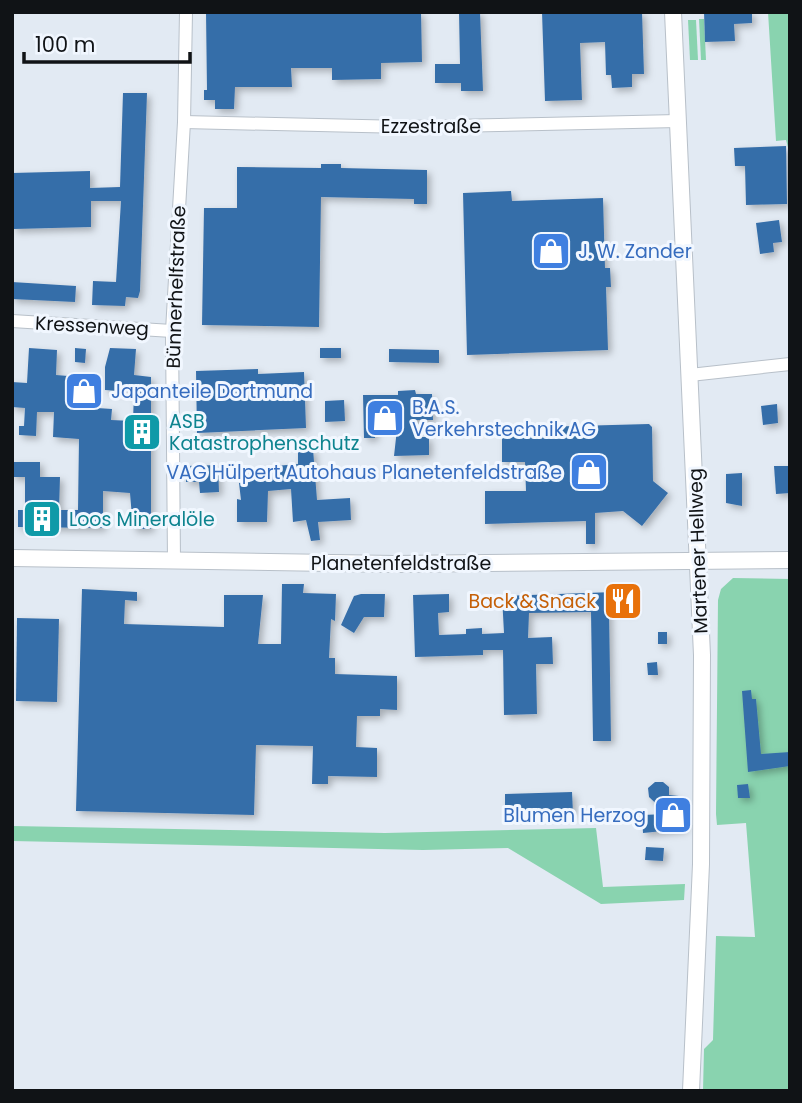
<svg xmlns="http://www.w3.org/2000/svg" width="802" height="1103" font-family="Poppins,sans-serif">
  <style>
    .green { fill: #89d3af }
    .building { fill: #366ea9; filter: url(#shadow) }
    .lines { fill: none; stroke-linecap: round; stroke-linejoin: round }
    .minor-casing { stroke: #b8c0c9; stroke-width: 14 }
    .tertiary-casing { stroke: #b8c0c9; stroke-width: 18 }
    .minor { stroke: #fff; stroke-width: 12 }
    .tertiary { stroke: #fff; stroke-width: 16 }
    .labels { text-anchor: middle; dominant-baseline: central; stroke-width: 6; stroke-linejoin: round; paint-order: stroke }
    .street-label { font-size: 19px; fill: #101316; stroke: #f1f7ff }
    .shop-label { font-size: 19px; fill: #366cbe; stroke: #f1f7ff; text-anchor: start }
    .culture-label { font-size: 19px; fill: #0d838f; stroke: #f1f7ff; text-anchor: start }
    .food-label { font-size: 19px; fill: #c56008; stroke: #f1f7ff; text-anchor: end }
  </style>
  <defs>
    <filter id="shadow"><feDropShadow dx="3.5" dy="3.5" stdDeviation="3.5" flood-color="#0004"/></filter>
  </defs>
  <rect width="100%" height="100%" fill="#e2eaf3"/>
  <g class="green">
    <polygon points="768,12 790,12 790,155 786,140 776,141"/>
    <polygon points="699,19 704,19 706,60 701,60"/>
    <polygon points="688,20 696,20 698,60 690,60"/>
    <polygon points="733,578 790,579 790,1091 703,1091 704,1049 713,1040 716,936 755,937 746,823 717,825 716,814 718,600 721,589"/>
    <polygon points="12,826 385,833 596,828 603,887 685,884 684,900 601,904 508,848 423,850 12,841"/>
  </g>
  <g class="building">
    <polygon points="206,12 421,12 422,62 381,63 381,79 332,80 332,68 291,68 292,87 235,87 234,109 215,109 215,100 204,100 204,90 207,90"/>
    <polygon points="459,12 480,12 483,91 461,91 461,83 435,83 435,64 460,64"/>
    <polygon points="542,12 642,12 644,74 632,74 632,87 612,88 611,75 606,75 605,42 580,43 582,100 545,101"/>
    <polygon points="704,12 752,12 752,23 734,24 735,41 705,42"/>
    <polygon points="123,93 147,93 140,291 138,298 126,297 125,306 92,305 93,281 116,282 121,201 91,201 91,227 13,229 12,173 90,171 90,188 120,187"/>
    <polygon points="786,146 787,204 746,205 745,166 735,166 734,148"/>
    <polygon points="321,164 341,164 341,168 427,170 427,204 414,204 414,199 321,197 319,327 202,325 204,208 237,208 237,167 321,168"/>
    <polygon points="511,191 512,201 603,198 605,268 610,268 611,287 606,287 608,350 467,355 463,193"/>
    <polygon points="779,220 782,242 773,243 774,252 760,254 756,223"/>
    <polygon points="12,282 76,286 75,302 12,299"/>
    <polygon points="29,348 57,350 56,375 68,376 67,406 112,409 111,420 133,421 134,392 105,390 105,367 110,348 136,349 134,375 151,377 151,529 133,529 130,493 103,491 103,528 18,527 18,510 25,510 25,477 12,477 12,462 40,462 40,477 60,477 59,510 78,510 79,439 53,437 54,412 37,412 36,436 19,435 19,426 24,426 25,408 12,407 12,382 27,383"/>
    <polygon points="75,348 86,349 85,363 75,362"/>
    <rect x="320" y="348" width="21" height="10"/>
    <polygon points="389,349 439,350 439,363 389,362"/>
    <polygon points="258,369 258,374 304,372 306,428 197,433 196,371"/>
    <polygon points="415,390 416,394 432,394 433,420 416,420 416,437 429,437 429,455 394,456 398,420 375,421 375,438 364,438 363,395 398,395 398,391"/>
    <polygon points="344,400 345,421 325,422 325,401"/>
    <polygon points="777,404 778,423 763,425 761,406"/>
    <polygon points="649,424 652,427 653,481 668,493 642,526 623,511 595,513 595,544 586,544 586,521 485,524 485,491 526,491 525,462 502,462 502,428"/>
    <polygon points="313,449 317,500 350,498 351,520 318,522 320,540 311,541 306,520 293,522 291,489 268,491 267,522 237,522 237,499 241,500 239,483 250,482 249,472 254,472 253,468 298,464 298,450"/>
    <polygon points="218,465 219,492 200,493 199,482 186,482 186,466"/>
    <polygon points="774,466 790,466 790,493 776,494"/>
    <polygon points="742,473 742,506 726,503 726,474"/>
    <polygon points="282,584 304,584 303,593 336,594 335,621 331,619 329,658 335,658 335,674 397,676 397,710 380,709 380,716 357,716 356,747 377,748 377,777 328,776 328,784 312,784 313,746 256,745 254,815 76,811 82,589 137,592 137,601 125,600 124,624 224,627 224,595 263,595 258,644 281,644"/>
    <polygon points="614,592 632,592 632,611 609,610 611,741 593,741 591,612 529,613 528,638 552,637 553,664 536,664 537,714 504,715 503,650 483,650 483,655 415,657 413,595 449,594 449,612 438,613 439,635 466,634 466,629 482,628 482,634 504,633 502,596"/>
    <polygon points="361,594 385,594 384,617 364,617 354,633 341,625 354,596"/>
    <polygon points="17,618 59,619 57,702 16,701"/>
    <rect x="658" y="632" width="9" height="12"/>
    <polygon points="657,662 658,675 648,675 647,663"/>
    <polygon points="751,690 752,699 756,699 761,754 790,752 790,766 748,772 742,691"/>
    <polygon points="655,782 663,782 669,787 669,795 679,796 679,820 684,820 684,829 643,833 642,815 667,814 649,797 648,788"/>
    <polygon points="748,784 750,798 738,798 737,785"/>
    <polygon points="572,792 573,813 505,814 505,794"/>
    <polygon points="646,847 664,848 663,861 645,860"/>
  </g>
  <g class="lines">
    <g class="minor-casing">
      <g id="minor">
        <polyline points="184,122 405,127 678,121"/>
        <polyline points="12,321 172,331"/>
        <polyline points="690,375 790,364"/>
        <polyline points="174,561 172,331 184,122 186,12"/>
      </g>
    </g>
    <g class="tertiary-casing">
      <g id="tertiary">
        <polyline points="673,12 702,655 701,864 691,1091"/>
        <polyline points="12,558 394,564 790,560"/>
      </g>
    </g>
    <use href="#minor" class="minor"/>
    <use href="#tertiary" class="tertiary"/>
  </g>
  <defs>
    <g id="shop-square" transform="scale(2.0125)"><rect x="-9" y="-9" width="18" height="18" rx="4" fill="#3f7fe0" stroke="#f1f7ff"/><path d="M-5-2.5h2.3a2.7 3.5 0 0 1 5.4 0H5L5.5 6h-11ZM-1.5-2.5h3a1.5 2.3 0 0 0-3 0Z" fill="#fff"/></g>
    <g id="building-square" transform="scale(2.0125)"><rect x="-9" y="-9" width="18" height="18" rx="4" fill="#0f9aa8" stroke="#f1f7ff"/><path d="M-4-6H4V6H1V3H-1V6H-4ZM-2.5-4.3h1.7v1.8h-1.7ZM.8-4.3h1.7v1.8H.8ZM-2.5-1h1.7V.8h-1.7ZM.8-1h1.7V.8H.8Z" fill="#fff"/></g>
    <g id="restaurant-square" transform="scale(2.0125)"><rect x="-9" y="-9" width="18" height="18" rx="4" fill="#e8710a" stroke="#f1f7ff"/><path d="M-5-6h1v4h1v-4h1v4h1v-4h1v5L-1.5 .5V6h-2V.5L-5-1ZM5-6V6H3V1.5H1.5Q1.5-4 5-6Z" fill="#fff"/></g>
  </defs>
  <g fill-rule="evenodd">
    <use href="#shop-square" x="551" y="251"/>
    <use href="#shop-square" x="84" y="391"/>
    <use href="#shop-square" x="385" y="418"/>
    <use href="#building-square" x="142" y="432"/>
    <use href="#shop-square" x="589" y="472"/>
    <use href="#building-square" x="42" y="519"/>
    <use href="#restaurant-square" x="623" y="601"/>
    <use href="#shop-square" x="673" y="815"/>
  </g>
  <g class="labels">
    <g class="street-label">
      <text x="431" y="126">Ezzestraße</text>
      <text transform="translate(176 287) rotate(-88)">Bünnerhelfstraße</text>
      <text transform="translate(92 326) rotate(3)">Kressenweg</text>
      <text transform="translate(698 551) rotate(-92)">Martener Hellweg</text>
      <text x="401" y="563">Planetenfeldstraße</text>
    </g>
    <g class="shop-label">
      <text x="578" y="251">J. W. Zander</text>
      <text x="111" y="391">Japanteile Dortmund</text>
      <text x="412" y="407">B.A.S.<tspan x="412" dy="22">Verkehrstechnik AG</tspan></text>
      <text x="562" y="472" text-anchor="end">VAG Hülpert Autohaus Planetenfeldstraße</text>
      <text x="646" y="815" text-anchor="end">Blumen Herzog</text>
    </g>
    <g class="culture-label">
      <text x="169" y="421">ASB<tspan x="169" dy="22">Katastrophenschutz</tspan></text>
      <text x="69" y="519">Loos Mineralöle</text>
    </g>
    <g class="food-label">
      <text x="596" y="601">Back &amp; Snack</text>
    </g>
  </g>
  <rect width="802" height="1103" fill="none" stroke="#101316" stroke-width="28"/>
  <path d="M24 52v10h166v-10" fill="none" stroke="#101316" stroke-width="3.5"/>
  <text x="35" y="52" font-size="21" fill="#101316" stroke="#f1f7ff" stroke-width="5" paint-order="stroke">100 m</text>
</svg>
